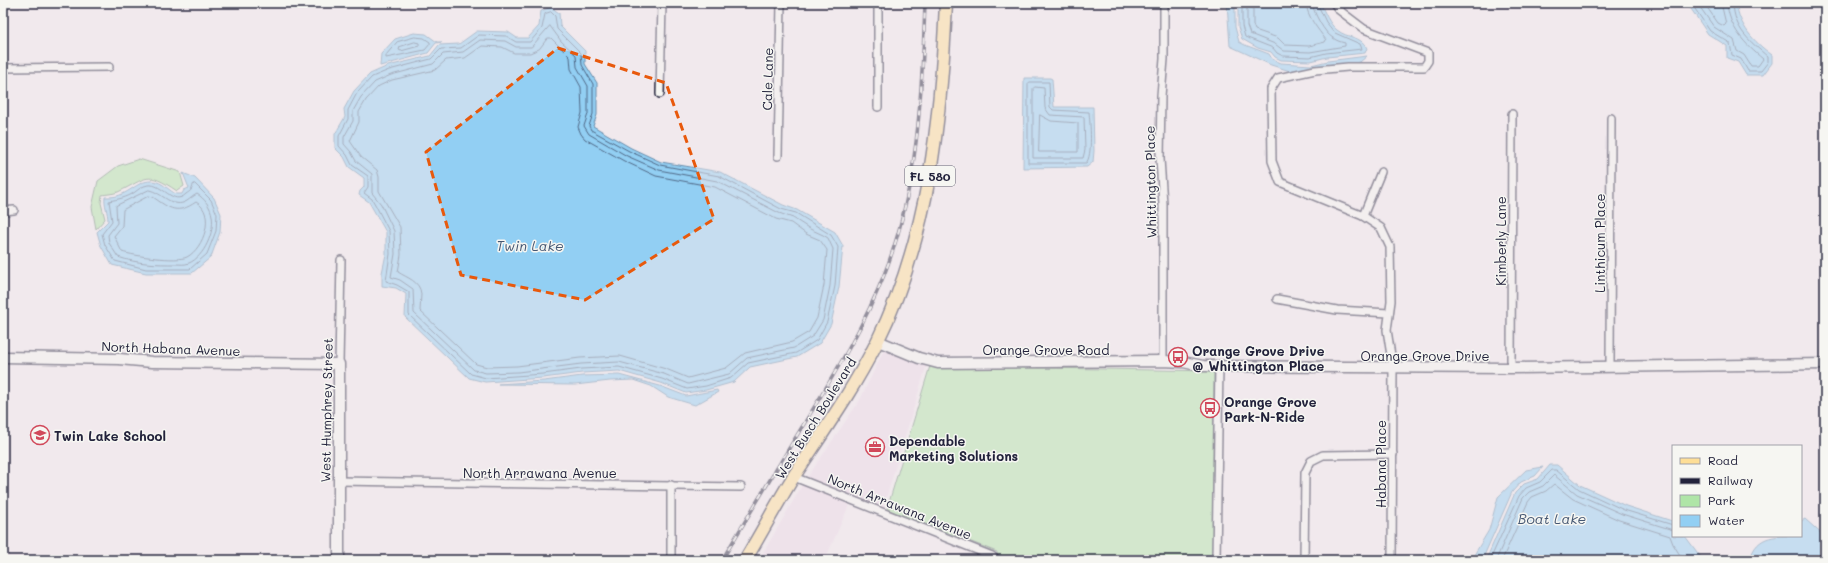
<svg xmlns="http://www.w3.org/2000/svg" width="1828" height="563" font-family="Mali,sans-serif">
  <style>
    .built { fill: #ecd9e7 }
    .green { fill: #afe5a7; stroke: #688471 }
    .water { fill: #92cff3; stroke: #658aa9 }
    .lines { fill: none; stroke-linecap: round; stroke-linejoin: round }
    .shore { stroke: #4f6785; stroke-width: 1 }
    .street-casing { stroke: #22223b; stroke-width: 10 }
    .secondary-casing { stroke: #22223b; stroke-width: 13 }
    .primary-casing { stroke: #22223b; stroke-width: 15 }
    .street { stroke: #f6f6f2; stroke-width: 7 }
    .secondary { stroke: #f6f6f2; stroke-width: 10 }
    .primary { stroke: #fede96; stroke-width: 12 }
    .rail-casing { stroke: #22223b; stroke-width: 3.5 }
    .rail { stroke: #f6f6f2; stroke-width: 2; stroke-dasharray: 6; stroke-linecap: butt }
    .marked { fill: none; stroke: #e8590c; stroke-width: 3; stroke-dasharray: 8 5; stroke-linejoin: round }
    .labels { text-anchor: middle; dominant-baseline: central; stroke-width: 3; stroke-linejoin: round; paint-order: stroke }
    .shield { fill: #f6f6f2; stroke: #626272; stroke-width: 1 }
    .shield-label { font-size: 12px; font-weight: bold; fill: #22223b }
    .street-label { font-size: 13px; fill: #22223b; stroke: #f6f6f2 }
    .poi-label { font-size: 13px; font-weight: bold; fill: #22223b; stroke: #f6f6f2; text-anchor: start }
    .water-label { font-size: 14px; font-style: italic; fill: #445672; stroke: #f6f6f2 }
  </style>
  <rect width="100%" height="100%" fill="#f1e9ed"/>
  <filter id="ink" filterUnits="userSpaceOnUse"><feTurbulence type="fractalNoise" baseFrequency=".025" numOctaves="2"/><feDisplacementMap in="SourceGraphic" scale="8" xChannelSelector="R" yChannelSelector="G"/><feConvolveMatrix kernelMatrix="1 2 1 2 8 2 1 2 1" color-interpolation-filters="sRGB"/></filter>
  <g filter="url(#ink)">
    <g class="built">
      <polygon points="885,348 927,364 883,508 807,478 860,400"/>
      <polygon points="803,484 850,503 825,560 759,560"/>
    </g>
    <g class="green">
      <path d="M 139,159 L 180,172 L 184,186 L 177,191 C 146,170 148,178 118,192 C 113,194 107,194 102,195 L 101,203 L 105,219 L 96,229 L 92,207 L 98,181 L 118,166 Z"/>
      <polygon points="930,366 1214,371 1212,560 997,560 997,552 887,509"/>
    </g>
    <g class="water">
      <polygon points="1227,3 1235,3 1235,27 1239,42 1245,45 1269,54 1272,59 1281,63 1311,65 1328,61 1367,56 1360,62 1342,66 1290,71 1271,65 1230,46"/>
      <path d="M 1238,3 L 1320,3 C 1325,12 1329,24 1337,30 C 1348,39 1360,35 1367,48 L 1365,53 L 1327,57 L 1311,61 L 1281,60 L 1275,57 L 1271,52 L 1258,48 L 1242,39 L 1238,27 Z"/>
      <path d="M 1687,3 L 1736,3 C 1740,27 1753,41 1772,55 L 1772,63 L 1763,75 L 1746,75 L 1738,62 L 1727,58 L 1727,46 L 1708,34 Z"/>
      <polygon points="551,7 559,13 560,26 585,51 585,64 597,83 597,115 593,126 631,148 661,162 720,172 783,205 797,210 835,232 843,246 839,287 831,324 820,343 797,357 750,367 734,382 706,390 686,393 661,383 619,371 582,373 543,378 485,382 469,378 405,317 406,294 396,288 382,286 382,273 386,254 386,232 369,202 359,195 360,191 364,187 364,178 349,167 344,157 335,148 335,134 345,117 344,109 354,91 370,74 388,66 430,56 439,45 459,44 477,31 508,32 517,38 528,38 539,26 541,11"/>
      <polygon points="414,33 426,34 437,42 442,42 436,43 428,53 380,66 381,54 395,39"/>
      <polygon points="1024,78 1050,78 1052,79 1054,107 1093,107 1094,151 1093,162 1087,167 1023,168"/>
      <path d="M 183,173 L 195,178 L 214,198 L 221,214 L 220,232 L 211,257 L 192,273 L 146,273 L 112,265 L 101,246 L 97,232 L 108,221 C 108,212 104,205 105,197 C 109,197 113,197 117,196 C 132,192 141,177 157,182 C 164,184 170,191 176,194 L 182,194 L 184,190 L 189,188 Z"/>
      <polygon points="619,375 660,386 686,396 717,390 718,392 695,405 668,397 651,386 633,380 610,381 575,385 498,384 544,381 582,376"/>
      <polygon points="1550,465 1557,465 1580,485 1626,506 1672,521 1673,536 1685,536 1703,560 1486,560 1515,493 1524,484 1538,479"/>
      <polygon points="1543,467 1535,476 1521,482 1512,492 1483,558 1481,560 1471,560 1489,530 1498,497 1526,470"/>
      <path d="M 1805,519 L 1825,537 L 1825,560 L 1750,560 C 1756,533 1779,536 1801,536 L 1801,521 Z"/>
    </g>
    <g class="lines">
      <g class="shore">
        <polyline points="1242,3 1242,26 1245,37 1273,48 1277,53 1283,56 1310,57 1326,53 1362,49 1360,44 1335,33 1326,22 1317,3"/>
        <path d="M 1247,3 L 1247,26 L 1250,34 L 1275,44 L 1284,51 L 1310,52 L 1345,46 L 1345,43 C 1341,42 1337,41 1333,38 C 1325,34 1313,12 1312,3"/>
        <path d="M 1253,3 L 1253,25 L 1255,30 L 1278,38 L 1285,45 L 1309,46 L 1325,42 L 1326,40 C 1318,29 1307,17 1306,3"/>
        <path d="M 1691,3 L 1710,31 L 1730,43 L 1732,55 L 1741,59 L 1748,71 L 1761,71 L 1768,62 L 1768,57 C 1750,41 1734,30 1733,3"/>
        <path d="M 1697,3 L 1714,27 L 1734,40 L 1737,51 L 1744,55 L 1751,66 L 1758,66 L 1763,59 C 1745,44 1729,28 1727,3"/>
        <polyline points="1704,3 1718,23 1724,26 1726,24 1721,3"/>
        <polygon points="551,12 555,16 557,29 581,53 582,65 593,84 593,114 589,126 591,130 629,151 660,165 719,176 781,209 796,213 831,235 838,247 835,286 827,322 817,340 796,353 748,363 731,378 706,386 687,389 662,379 619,367 581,369 543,374 486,378 471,374 409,315 409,292 397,285 386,281 390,254 389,231 376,206 372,199 364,193 368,187 368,176 352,165 347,155 339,146 339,136 348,119 348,110 357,93 372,77 389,70 431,59 441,49 461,48 479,35 506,36 516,42 530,42 542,28 545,14"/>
        <polygon points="550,26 561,41 576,55 577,67 588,86 588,114 584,126 589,134 627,156 659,170 717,181 779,213 793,218 810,229 823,235 828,238 833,249 830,286 823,320 813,336 794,348 747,358 729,374 688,384 664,374 619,362 581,364 518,372 486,373 474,370 414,313 413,289 400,280 391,277 395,254 394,231 381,204 372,193 372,174 356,161 351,152 344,144 344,137 353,121 353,111 361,97 375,82 391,75 433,64 443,54 463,52 480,40 505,41 516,47 531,47"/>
        <polygon points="415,37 424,38 430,42 430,44 425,50 386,58 386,55 397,42"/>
        <path d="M 548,38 L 551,38 L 570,57 L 571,69 L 581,87 L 582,113 L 578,127 L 581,134 L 585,139 L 624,161 L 656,176 L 715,187 L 776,219 L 791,223 L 806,234 L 820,240 L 827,250 L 824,285 L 817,318 L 809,332 L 792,342 L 745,353 L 726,368 L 688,378 L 666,369 L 620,356 L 580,358 L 517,366 L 487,367 L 476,364 L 420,311 C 420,305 421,300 421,294 C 420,281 407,278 398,272 L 401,255 L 400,227 L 379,191 L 379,177 L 377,170 L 361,157 L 350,141 L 359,122 L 359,112 L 366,100 L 379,86 L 392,80 L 435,70 L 446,60 L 465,58 L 482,46 L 502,47 L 514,53 L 530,53 L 539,49 Z"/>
        <polygon points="415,42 419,43 419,46 401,51 399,50 400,47"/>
        <path d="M 1030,82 L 1049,82 L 1050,107 L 1053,110 L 1089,112 C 1090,122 1093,156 1086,163 L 1028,163 L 1028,84 Z"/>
        <polygon points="1035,87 1044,88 1045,108 1050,115 1084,117 1085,150 1083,158 1033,158 1033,89"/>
        <polygon points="1040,115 1051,121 1078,123 1078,152 1039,152"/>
        <path d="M 195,184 L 211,200 L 217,214 L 216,231 L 207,254 L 190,269 L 146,269 L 115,261 L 105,245 L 102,234 L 112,221 L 109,201 C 118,199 127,198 135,192 C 139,189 142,186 148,185 C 163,183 173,207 186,194 C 190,191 192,191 193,185 Z"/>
        <path d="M 149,190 C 162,192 173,210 187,201 C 190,199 193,196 197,194 C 204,198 211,207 212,216 C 215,232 204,257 189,263 C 185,265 180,264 176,264 C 156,264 138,264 118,257 L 109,243 L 108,235 L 117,223 L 116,206 Z"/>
        <path d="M 149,196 L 153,197 C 170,209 177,215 196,202 C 216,213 204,248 187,257 C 177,262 134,256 122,252 L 114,236 L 122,226 L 123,210 Z"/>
        <polyline points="1490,560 1519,496 1526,488 1540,482 1552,470 1556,470 1579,489 1624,510 1673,525"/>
        <polyline points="1496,560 1523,498 1529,492 1543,486 1554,475 1577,494 1622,514 1673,530"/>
        <polyline points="1502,560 1528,502 1532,497 1546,491 1554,484 1573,499 1619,520 1670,536 1673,544 1683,560"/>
      </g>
      <g class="street-casing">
        <g id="street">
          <polyline points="878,3 878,107"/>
          <polyline points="1334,3 1339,10 1364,29 1428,53 1428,61 1424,67 1348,67 1315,70 1278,78 1271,89 1272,161 1280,182 1363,216 1381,228 1390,247 1391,301 1387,330 1393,368 1392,560"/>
          <polyline points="3,68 109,67"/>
          <polyline points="660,94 662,3"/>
          <polyline points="778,156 781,3"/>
          <polyline points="3,211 14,210"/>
          <polyline points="1363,216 1381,172"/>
          <polyline points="1277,299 1337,310 1389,313"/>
          <polyline points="1163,361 1163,204 1160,159 1161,96 1164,59 1164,3"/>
          <polyline points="339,364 341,260"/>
          <polyline points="1610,367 1611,118"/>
          <polyline points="1511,368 1512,114"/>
          <polyline points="794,477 992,556 996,560"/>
          <polyline points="338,481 741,487"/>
          <polyline points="671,560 671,485"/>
          <polyline points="1216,560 1219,366"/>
          <polyline points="1304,560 1305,473 1311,461 1323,455 1393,454"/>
        </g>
      </g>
      <g class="secondary-casing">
        <g id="secondary">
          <polyline points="878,341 919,358 938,363 1163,361 1183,362 1203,366 1511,368 1825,364"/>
          <polyline points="3,357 119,359 152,362 339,364 339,560"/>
        </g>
      </g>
      <g class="primary-casing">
        <path id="primary" d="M 745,560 C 762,532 777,503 794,476 C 823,432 853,390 877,342 C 929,237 941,119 946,3"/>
      </g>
      <use href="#street" class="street"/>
      <use href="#secondary" class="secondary"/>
      <use href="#primary" class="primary"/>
      <g class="rail-casing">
        <path id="rail" d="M 722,560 C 750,513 778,466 807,419 C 835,373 864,326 884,275 C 918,189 922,95 925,3"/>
      </g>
      <use href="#rail" class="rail"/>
    </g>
  </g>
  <path d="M0 0H1828V563H0ZM 558,48 L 666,83 L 714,219 L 585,300 L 461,275 L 426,152 Z" fill="#f1e9ed" fill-opacity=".55" fill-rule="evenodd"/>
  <path class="marked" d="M 558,48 L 666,83 L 714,219 L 585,300 L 461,275 L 426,152 Z"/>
  <defs>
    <g id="bus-ring" transform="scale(1)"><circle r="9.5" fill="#f6f6f2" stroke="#d1495b" stroke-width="1.5"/><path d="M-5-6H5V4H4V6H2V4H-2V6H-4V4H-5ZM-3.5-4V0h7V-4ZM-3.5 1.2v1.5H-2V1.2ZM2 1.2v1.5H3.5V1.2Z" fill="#d1495b"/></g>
    <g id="school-ring" transform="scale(1)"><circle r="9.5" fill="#f6f6f2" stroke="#d1495b" stroke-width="1.5"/><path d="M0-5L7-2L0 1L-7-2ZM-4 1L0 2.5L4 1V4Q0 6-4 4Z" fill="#d1495b"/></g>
    <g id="office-ring" transform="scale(1)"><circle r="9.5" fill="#f6f6f2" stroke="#d1495b" stroke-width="1.5"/><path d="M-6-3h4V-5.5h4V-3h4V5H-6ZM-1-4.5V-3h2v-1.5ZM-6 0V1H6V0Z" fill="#d1495b"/></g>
  </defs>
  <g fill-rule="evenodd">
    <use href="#bus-ring" x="1178" y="357"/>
    <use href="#bus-ring" x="1210" y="408"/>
    <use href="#school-ring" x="40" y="435"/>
    <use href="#office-ring" x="875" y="447"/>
  </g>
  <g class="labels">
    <rect class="shield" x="905" y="166" width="50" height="20" rx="3"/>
    <g class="shield-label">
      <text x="930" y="176">FL 580</text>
    </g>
    <g class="street-label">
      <text transform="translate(767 79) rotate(-89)">Cale Lane</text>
      <text transform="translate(1150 182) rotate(-91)">Whittington Place</text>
      <text transform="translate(1500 241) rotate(-90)">Kimberly Lane</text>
      <text transform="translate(1599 243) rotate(-90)">Linthicum Place</text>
      <text transform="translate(171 348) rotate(2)">North Habana Avenue</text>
      <text x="1046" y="349">Orange Grove Road</text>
      <text x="1425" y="355">Orange Grove Drive</text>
      <text transform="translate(326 410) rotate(-89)">West Humphrey Street</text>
      <text transform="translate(815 418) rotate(-58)">West Busch Boulevard</text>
      <text transform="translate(1380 464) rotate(-90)">Habana Place</text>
      <text x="540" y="472">North Arrawana Avenue</text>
      <text transform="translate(900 506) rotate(22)">North Arrawana Avenue</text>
    </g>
    <g class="poi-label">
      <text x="1192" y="350">Orange Grove Drive<tspan x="1192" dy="15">@ Whittington Place</tspan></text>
      <text x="1224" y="401">Orange Grove<tspan x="1224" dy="15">Park-N-Ride</tspan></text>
      <text x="54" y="435">Twin Lake School</text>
      <text x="889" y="440">Dependable<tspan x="889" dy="15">Marketing Solutions</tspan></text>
    </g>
    <g class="water-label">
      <text x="530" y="245">Twin Lake</text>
      <text x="1552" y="518">Boat Lake</text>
    </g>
  </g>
  <rect width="1828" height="563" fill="none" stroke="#f6f6f2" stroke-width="16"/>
  <rect x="8" y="8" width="1812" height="547" fill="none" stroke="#22223b" stroke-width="1.5" filter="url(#ink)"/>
  <rect x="1672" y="445" width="130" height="92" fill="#f6f6f2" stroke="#a1a1a9"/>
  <rect x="1680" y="458" width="20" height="6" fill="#fede96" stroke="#a1a1a9"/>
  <text x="1708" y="465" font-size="12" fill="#22223b">Road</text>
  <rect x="1680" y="478" width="20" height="6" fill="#22223b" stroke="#a1a1a9"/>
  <text x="1708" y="485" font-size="12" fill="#22223b">Railway</text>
  <rect x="1680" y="495" width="20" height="12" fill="#afe5a7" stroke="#a1a1a9"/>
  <text x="1708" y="505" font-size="12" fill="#22223b">Park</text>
  <rect x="1680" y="515" width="20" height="12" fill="#92cff3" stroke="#a1a1a9"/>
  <text x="1708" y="525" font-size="12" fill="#22223b">Water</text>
</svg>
